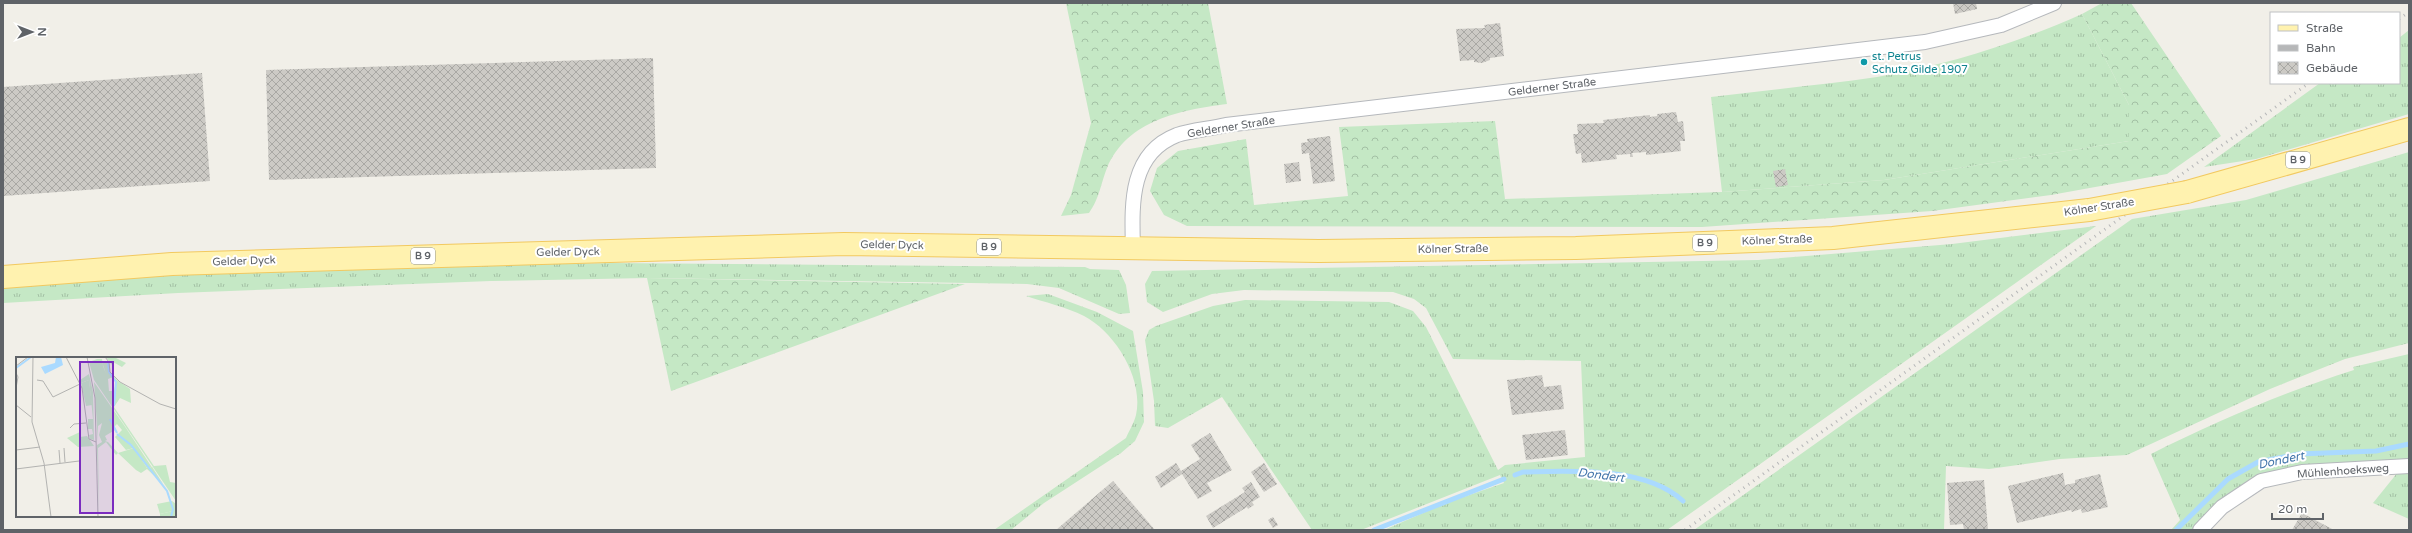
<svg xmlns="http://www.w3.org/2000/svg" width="2412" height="533" font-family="'Varela Round',sans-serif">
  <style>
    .grass { fill: url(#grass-tufts) }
    .forest { fill: url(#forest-crowns) }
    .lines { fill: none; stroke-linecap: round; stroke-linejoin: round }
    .stream { stroke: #aadaff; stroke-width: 5 }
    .building { fill: url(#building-cross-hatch) }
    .minor-casing { stroke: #b5b8bc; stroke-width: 16 }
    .primary-casing { stroke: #f2c960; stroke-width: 24 }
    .minor { stroke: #fff; stroke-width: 14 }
    .primary { stroke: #fff2af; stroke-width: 22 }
    .rail { stroke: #b6b7b8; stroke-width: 3; stroke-dasharray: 1 5; stroke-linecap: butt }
    .primary-bridge-casing { stroke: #f2c960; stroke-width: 24; stroke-linecap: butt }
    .primary-bridge { stroke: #fff2af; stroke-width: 22 }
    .culture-dot { fill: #0f9aa8; stroke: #fff; stroke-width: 1.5 }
    .labels { text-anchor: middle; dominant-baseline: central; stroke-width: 4; stroke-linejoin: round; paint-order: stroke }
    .shield { fill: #fff; stroke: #8f9295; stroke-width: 1 }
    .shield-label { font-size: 10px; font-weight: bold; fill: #5f6368 }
    .culture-label { font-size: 11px; fill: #0d838f; stroke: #fff; text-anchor: start }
    .street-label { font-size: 11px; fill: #5f6368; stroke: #fff }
    .water-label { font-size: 12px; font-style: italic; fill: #4174aa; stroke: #fff }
    .inset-river { fill: none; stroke: #aadaff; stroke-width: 2 }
    .inset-road { fill: none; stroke: #b3b3b1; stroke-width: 1 }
    .view { fill: #7b2cbf; fill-opacity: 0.15; stroke: #7b2cbf; stroke-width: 2 }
    .inset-edge { fill: none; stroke: #5f6368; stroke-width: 2 }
  </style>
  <defs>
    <pattern id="grass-tufts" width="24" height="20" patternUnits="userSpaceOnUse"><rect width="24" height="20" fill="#c5e8c5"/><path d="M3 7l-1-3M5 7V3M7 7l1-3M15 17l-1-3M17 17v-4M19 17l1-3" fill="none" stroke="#a3c0a4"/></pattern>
    <pattern id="forest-crowns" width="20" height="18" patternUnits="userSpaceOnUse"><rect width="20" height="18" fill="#c5e8c5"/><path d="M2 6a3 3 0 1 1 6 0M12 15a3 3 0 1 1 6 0" fill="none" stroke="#a3c0a4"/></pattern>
    <pattern id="building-cross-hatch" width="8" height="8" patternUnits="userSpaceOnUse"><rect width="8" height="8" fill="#cccac5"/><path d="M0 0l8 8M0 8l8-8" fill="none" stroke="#a9a8a4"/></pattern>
  </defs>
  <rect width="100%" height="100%" fill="#f1efe8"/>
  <g class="grass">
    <path d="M 2082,14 L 2129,105 L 2129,141 L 1884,180 L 1722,192 L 1711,97 C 1766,90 1822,85 1877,77 C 1948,65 2017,43 2082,14 Z"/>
    <polygon points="2409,30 2409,114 2256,159 2204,167 2320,83 2399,83 2399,38"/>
    <polygon points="2409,152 2409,343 2345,359 2270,389 2127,455 2060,459 1989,469 1946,466 1944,530 1694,530 2132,219 2246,200"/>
    <polygon points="2096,226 1667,530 1384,530 1446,503 1504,483 1500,475 1361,530 1312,530 1222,397 1168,428 1155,426 1154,401 1145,340 1149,330 1156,326 1213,306 1245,300 1389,302 1413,311 1426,327 1498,470 1505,465 1585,457 1581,361 1453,359 1426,308 1414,299 1393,292 1244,290 1212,294 1163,312 1147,302 1145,284 1152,271 1758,260 1952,244"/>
    <path d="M 612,263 L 1085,267 L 1090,269 L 1119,270 L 1126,285 L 1130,313 L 1119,314 L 1059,288 L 1027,284 L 647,278 L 491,281 L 178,293 L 3,303 L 3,288 C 205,269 409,267 612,263 Z"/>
    <path d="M 1048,294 L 1097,312 L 1133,331 L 1143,392 L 1144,422 L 1135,441 L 1121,453 L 1044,503 L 1011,530 L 994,530 L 1126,438 C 1129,431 1134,423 1136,415 C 1144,379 1115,332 1084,316 C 1066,307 1044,302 1026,296 Z"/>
    <path d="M 2409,354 L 2409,460 L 2298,468 L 2214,508 L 2193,530 L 2171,530 L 2180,520 L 2151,454 C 2217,421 2284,392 2354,370 L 2353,367 Z"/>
    <polygon points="2409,470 2409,519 2373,503 2398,472"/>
  </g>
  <g class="forest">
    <path d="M 1066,3 L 1208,3 L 1227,104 C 1181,110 1127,120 1107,168 C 1100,186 1100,197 1089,213 L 1061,216 L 1071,195 L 1091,123 Z"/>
    <polygon points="2102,3 2131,3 2221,136 2167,174 2051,195 1932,211 1702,227 1187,226 1164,215 1150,191 1157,168 1178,151 1246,139 1254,205 1348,196 1339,127 1495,121 1505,199 1722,192 1884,180 2129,141 2129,105 2082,14"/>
    <polygon points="647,278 965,284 671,391"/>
  </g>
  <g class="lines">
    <g class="stream">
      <path d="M 1515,475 L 1523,472 C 1571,471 1645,466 1683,501"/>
      <polyline points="1374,530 1504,479"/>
      <polyline points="2176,530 2228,479 2258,462 2299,454 2376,451 2409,444"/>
    </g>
  </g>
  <g class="building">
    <polygon points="1953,3 1976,3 1977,9 1955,14"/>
    <polygon points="1500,23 1504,56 1490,58 1490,60 1482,63 1474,62 1474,60 1460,61 1456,29 1485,28 1484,25"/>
    <polygon points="653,58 656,168 269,180 266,70"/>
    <polygon points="202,73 210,181 3,196 3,87"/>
    <polygon points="1676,112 1678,122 1683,121 1685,141 1680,141 1681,151 1646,155 1646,152 1632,153 1633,157 1630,157 1630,154 1616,155 1617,159 1582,163 1581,153 1576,154 1573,134 1578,134 1577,124 1604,123 1603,120 1650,115 1650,117 1657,116 1657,114"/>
    <polygon points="1330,136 1335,181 1313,184 1309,153 1302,154 1301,143 1308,142 1307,139"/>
    <polygon points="1299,162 1301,181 1286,183 1284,164"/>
    <polygon points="1785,169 1788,185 1776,187 1773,171"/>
    <polygon points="1542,375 1544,387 1561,385 1564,409 1512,415 1507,380"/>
    <polygon points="1565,430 1568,455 1526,460 1522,435"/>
    <polygon points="1210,433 1232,470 1207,483 1212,491 1198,499 1182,474 1161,488 1155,477 1176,463 1181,471 1200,459 1191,445"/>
    <polygon points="1264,463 1277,484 1264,492 1251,472"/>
    <polygon points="2063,473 2065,485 2075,483 2075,480 2100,474 2108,507 2082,513 2081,509 2072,512 2071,510 2017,523 2008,486"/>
    <polygon points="1984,480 1988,530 1964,530 1963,524 1950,525 1947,483"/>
    <polygon points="1113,481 1155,530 1056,530"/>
    <polygon points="1251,482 1260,497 1252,502 1254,505 1248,509 1247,507 1213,528 1206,516 1245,492 1242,488"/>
    <polygon points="2302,513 2334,530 2292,530"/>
    <polygon points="1273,517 1278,525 1273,528 1268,520"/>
  </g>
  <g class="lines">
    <g class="minor-casing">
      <g id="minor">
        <path d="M 1133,250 C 1132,207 1128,154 1177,135 C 1192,130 1210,129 1226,125 L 1925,42 L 2001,25 L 2054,3"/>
        <polyline points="2200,530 2222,507 2261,481 2302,472 2409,466"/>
      </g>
    </g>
    <g class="primary-casing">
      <g id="primary">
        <polyline points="2187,192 2409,129"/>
        <polyline points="3,277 172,264 844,244 1319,251 1576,248 1833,238 2089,210"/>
      </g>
    </g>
    <use href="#minor" class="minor"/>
    <use href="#primary" class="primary"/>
    <g class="rail">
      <polyline points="2399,19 2409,12"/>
      <polyline points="1685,530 2309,83"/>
    </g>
    <g class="primary-bridge-casing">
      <polyline id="primary-bridge" points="2089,210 2187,192"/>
    </g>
    <use href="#primary-bridge" class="primary-bridge"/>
  </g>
  <circle class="culture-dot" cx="1864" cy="62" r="4"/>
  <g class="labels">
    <g class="shield">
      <rect x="2286" y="152" width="24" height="16" rx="3"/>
      <rect x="1693" y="235" width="24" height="16" rx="3"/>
      <rect x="977" y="239" width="24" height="16" rx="3"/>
      <rect x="411" y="248" width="24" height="16" rx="3"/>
    </g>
    <g class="shield-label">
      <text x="2298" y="160">B 9</text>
      <text x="1705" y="243">B 9</text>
      <text x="989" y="247">B 9</text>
      <text x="423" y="256">B 9</text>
    </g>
    <g class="culture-label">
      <text x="1872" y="56">st. Petrus<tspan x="1872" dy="13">Schutz Gilde 1907</tspan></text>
    </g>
    <g class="street-label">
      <text transform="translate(1552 87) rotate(-7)">Gelderner Straße</text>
      <text transform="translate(1231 127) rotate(-9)">Gelderner Straße</text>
      <text transform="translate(2099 207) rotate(-9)">Kölner Straße</text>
      <text transform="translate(1777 240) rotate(-2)">Kölner Straße</text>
      <text transform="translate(892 245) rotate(1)">Gelder Dyck</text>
      <text transform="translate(1453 249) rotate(-1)">Kölner Straße</text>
      <text transform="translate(568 252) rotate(-1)">Gelder Dyck</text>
      <text transform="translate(244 261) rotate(-2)">Gelder Dyck</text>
      <text transform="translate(2343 471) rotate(-4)">Mühlenhoeksweg</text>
    </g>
    <g class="water-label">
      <text transform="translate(2281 460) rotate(-12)">Dondert</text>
      <text transform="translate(1601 475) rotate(7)">Dondert</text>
    </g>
  </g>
  <g transform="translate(16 357)">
    <rect width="160" height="160" fill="#f1efe8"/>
    <path d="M 90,0 L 98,0 L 110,6 L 106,10 L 97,5 L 96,8 ZM 81,2 L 86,2 L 87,9 L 90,17 L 86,5 L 92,4 L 94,15 L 101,23 L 114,32 L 115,46 L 104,41 L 98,50 L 138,109 L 150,108 L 154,125 L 160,126 L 160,144 L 78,23 L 73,5 ZM 97,20 L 100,25 L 98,34 L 93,34 L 92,22 ZM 73,23 L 76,48 L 70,49 L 65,26 ZM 78,25 L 110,71 L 160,147 L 136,110 L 131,111 L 118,91 L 110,93 L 99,80 L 106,73 L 101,67 L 97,71 L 99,73 L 89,79 L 91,83 L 89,84 L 92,85 L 102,96 L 100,98 L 90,85 L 82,91 L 83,160 L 81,88 L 86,85 L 83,78 L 86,66 L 82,69 L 82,84 ZM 156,144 L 157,154 L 144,157 L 141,147 Z" fill="#c5e8c5" fill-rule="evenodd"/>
    <path d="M 73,17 L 77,35 L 78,83 L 74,82 L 73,78 L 77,77 L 76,72 L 72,72 L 72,62 L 77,62 L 73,23 L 65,26 L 64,23 ZM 64,75 L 64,80 L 71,79 L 78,89 L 62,90 L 51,81 ZM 118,91 L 131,111 L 136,110 L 147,127 L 131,112 L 125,116 L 120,113 L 102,96 ZM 156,144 L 160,147 L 160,160 L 144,160 L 144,157 L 157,154 Z" fill="#c5e8c5"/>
    <path d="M 40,0 L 45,0 L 47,8 L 29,17 L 25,10 L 39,6 Z" fill="#aadaff"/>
    <path class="inset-river" d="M 92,5 L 93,15 L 100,25 L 98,49M 0,11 L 15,0M 94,62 L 101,76M 101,77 L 115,88 L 151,134 L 157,152 L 155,160"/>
    <path class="inset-road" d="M 17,0 L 16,65 L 28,106 L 35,160M 50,0 L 66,31 L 73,82 L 80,85M 71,0 L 79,41 L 82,160M 89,0 L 93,5 L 94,15 L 104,25 L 144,47 L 160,52M 0,9 L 12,0M 0,16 L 2,20 L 0,31M 21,23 L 27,24 L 37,40 L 64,27M 0,48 L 15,60M 54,71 L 58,67 L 70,66M 48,91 L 49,105M 0,93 L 24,90M 43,93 L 44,106M 0,112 L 63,104"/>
    <path class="view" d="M 64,5 L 97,5 L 97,156 L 64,156 Z"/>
    <rect width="160" height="160" class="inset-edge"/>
  </g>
  <rect width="2412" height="533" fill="none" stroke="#5f6368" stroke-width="8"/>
  <rect x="2270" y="12" width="130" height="72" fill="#ffffff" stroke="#bfc1c3"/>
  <rect x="2278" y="25" width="20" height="6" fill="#fff2af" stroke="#bfc1c3"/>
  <text x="2306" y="32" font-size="12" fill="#5f6368">Straße</text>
  <rect x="2278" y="45" width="20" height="6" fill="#b6b7b8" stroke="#bfc1c3"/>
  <text x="2306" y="52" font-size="12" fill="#5f6368">Bahn</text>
  <rect x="2278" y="62" width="20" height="12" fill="url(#building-cross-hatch)" stroke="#bfc1c3"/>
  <text x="2306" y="72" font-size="12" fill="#5f6368">Gebäude</text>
  <g transform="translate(32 32) rotate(90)" stroke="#ffffff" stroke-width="3" paint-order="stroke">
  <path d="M0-3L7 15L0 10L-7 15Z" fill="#5f6368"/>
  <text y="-6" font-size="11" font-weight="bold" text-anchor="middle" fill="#5f6368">N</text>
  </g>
  <path d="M2272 513v6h51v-6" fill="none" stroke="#5f6368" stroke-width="2"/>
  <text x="2278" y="513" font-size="12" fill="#5f6368" stroke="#ffffff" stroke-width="3" paint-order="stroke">20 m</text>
</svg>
